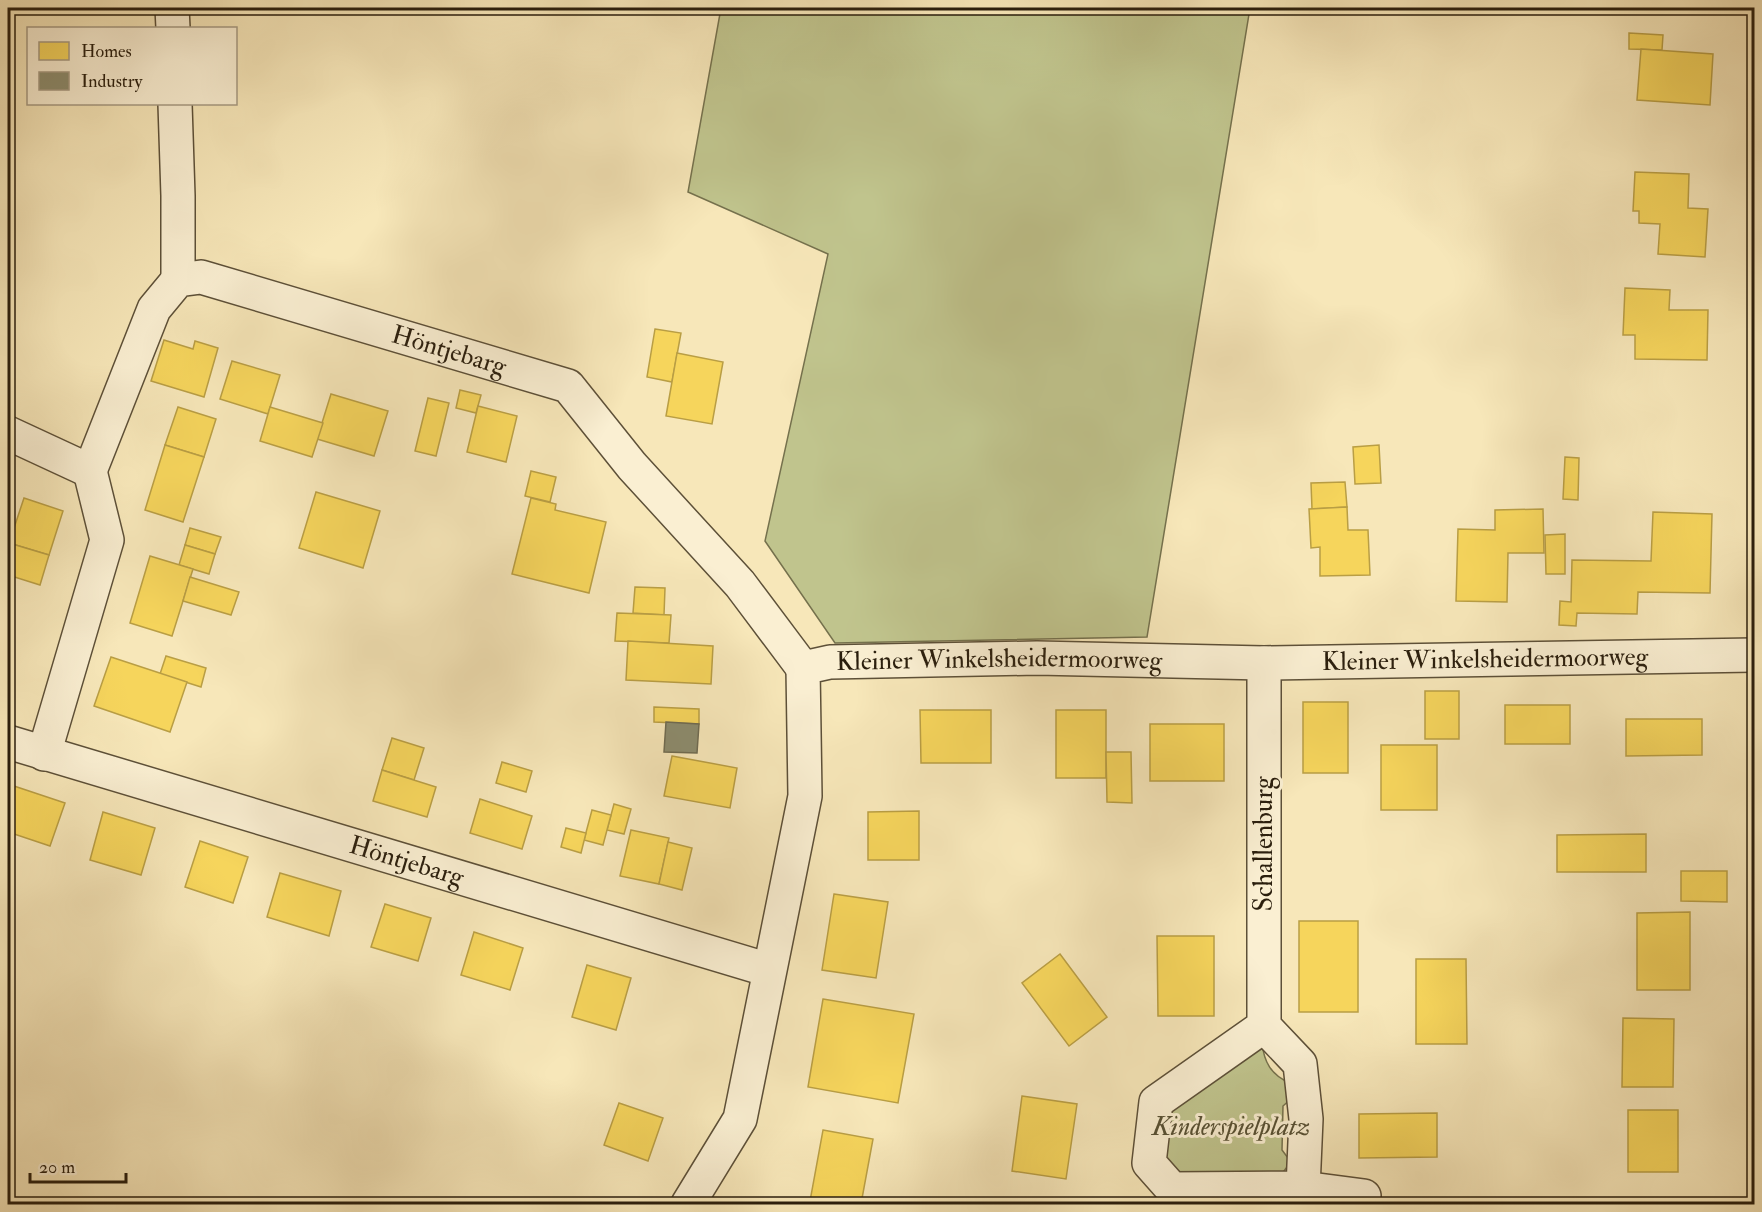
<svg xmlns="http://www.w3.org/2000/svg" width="1762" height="1212" font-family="'IM FELL Double Pica',serif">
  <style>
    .green { fill: #c0c48d; stroke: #75714d; stroke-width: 1.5 }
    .homes { fill: #f6d55c; stroke: #b99e44; stroke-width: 1.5 }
    .industry { fill: #8c8c6e; stroke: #6f6b51; stroke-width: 1.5 }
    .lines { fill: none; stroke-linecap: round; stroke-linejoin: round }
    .minor-casing { stroke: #5d5038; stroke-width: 36 }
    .minor { stroke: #faefd2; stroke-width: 33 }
    .labels { text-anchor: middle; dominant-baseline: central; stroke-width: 6; stroke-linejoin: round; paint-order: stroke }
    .street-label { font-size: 26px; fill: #2a1e0d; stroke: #faefd2 }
    .park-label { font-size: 26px; font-style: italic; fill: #575033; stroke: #faefd2 }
  </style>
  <rect width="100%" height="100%" fill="#f7e7b9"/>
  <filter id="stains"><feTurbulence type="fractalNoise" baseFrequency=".00333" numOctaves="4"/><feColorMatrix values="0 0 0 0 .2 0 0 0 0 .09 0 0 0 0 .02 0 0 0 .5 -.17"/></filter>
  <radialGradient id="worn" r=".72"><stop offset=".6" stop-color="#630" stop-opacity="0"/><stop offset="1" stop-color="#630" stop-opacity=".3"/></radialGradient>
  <g class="green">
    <polygon points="721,8 1250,8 1147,637 835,643 765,541 828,254 688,192"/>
    <path d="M 1262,1043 C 1264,1062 1271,1075 1290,1083 L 1293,1097 L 1283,1106 L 1282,1150 L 1291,1162 L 1280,1176 L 1181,1177 L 1164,1165 L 1171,1109 Z"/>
  </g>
  <g class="homes">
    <polygon points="1629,33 1663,35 1662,50 1629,49"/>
    <polygon points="1641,49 1713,54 1710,105 1637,100"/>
    <polygon points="1635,172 1689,174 1688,208 1708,209 1705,257 1658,254 1660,224 1639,223 1639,211 1633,211"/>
    <polygon points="1625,288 1670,290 1669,310 1708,310 1707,360 1635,359 1635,335 1623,335"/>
    <polygon points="655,329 681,333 672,382 647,377"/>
    <polygon points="164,340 193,349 195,341 218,348 204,397 151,381"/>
    <polygon points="677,353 723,362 712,424 666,416"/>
    <polygon points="232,361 280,375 268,414 220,399"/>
    <polygon points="460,390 481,395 476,413 456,408"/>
    <polygon points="331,394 388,411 374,456 317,439"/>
    <polygon points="428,398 449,403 436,456 415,451"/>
    <polygon points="478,406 517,416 506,462 467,452"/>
    <polygon points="178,407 216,419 204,457 165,445"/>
    <polygon points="270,407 323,423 312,457 260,441"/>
    <polygon points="165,445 204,457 183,522 145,510"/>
    <polygon points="1379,445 1381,483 1355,484 1353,447"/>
    <polygon points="1565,457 1579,458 1578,500 1563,499"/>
    <polygon points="531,471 556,477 550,502 525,496"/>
    <polygon points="1345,482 1347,507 1312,509 1311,483"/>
    <polygon points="316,492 380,511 363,568 299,548"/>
    <polygon points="24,498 63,511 49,555 9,543"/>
    <polygon points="531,498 556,504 555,510 606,522 589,593 512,574"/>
    <polygon points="1347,507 1348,530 1368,530 1370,575 1320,576 1320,547 1311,548 1309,509"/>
    <polygon points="1543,509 1544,553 1508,553 1507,602 1456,601 1458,529 1495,530 1495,510"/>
    <polygon points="1653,512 1712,514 1710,593 1638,592 1637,614 1577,613 1576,626 1559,625 1560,601 1571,602 1572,560 1651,561"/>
    <polygon points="190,528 221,537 215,554 185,545"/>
    <polygon points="1565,534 1565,574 1546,574 1545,535"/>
    <polygon points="9,543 49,555 40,585 8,575 8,548"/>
    <polygon points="185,545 215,554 209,574 179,565"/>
    <polygon points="150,556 193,569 172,636 130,623"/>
    <polygon points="190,577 239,592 231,615 183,601"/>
    <polygon points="635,587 665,588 664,615 633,613"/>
    <polygon points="617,613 671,615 669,643 615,641"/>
    <polygon points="628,641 713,646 711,684 626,680"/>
    <polygon points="166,656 206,668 201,687 160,674"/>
    <polygon points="111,657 187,682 170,732 94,706"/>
    <rect x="1425" y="691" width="34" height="48"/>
    <rect x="1303" y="702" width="45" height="71"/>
    <rect x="1505" y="705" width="65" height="39"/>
    <polygon points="654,707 699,709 699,724 654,722"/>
    <polygon points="920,710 991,710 991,763 921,763"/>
    <rect x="1056" y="710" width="50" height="68"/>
    <polygon points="1626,719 1702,719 1702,755 1626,756"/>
    <rect x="1150" y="724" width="74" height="57"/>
    <polygon points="392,738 424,748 414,780 382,770"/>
    <rect x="1381" y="745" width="56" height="65"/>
    <polygon points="1106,752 1131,752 1132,803 1107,802"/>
    <polygon points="672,756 737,768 730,808 664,796"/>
    <polygon points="502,762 532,771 526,792 496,783"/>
    <polygon points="382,770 436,787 427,817 373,801"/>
    <polygon points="8,784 65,803 50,846 8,832"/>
    <polygon points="480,799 532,816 522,849 470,833"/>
    <polygon points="614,804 631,809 624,834 607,830"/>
    <polygon points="592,810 611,815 603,845 584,840"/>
    <polygon points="919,811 919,860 868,860 868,812"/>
    <polygon points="103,812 155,828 141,875 90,860"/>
    <polygon points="566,828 586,833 581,853 561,847"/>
    <polygon points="631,830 669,838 659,884 620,876"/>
    <polygon points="1646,834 1646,872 1557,872 1557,835"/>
    <polygon points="200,841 248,857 233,903 185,887"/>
    <polygon points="668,842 692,848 682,890 659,884"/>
    <polygon points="1681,871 1727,871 1727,902 1681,901"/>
    <polygon points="280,873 341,891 329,936 267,917"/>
    <polygon points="834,894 888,902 876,978 822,970"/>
    <polygon points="385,904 431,918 418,961 371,947"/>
    <polygon points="1690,912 1690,990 1637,990 1637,913"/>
    <rect x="1299" y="921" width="59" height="91"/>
    <polygon points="474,932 523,948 510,990 461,975"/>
    <polygon points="1157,936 1214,936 1214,1016 1158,1016"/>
    <polygon points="1060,954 1107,1017 1069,1046 1022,983"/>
    <polygon points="1416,959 1466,959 1467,1044 1416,1044"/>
    <polygon points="587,965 631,978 616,1030 572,1017"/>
    <polygon points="823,999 914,1014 898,1103 808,1087"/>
    <polygon points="1623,1018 1674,1019 1673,1087 1622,1087"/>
    <polygon points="1022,1096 1077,1104 1066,1179 1012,1171"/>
    <polygon points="619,1103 663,1118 648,1161 604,1145"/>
    <rect x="1628" y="1110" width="50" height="62"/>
    <polygon points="1437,1113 1437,1157 1359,1158 1359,1114"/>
    <polygon points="823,1130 873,1139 861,1204 831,1204 810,1201"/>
  </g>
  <polygon class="industry" points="666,722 699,724 697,753 664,752"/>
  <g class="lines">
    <g class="minor-casing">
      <g id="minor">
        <polyline points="172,8 173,28"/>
        <polyline points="175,104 178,196 178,280"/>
        <path id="s1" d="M 8,433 L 90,471 L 154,309 L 178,280 L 201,277 L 568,386 L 632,466 L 740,584 L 803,668"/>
        <path id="s2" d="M 8,742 L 769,970"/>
        <polyline points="44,754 107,540 90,471"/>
        <polyline points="1264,1026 1300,1064 1306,1119 1303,1188 1172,1189 1149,1163 1156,1102 1264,1026 1264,663"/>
        <polyline points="1303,1188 1364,1196"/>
        <path id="s3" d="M 688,1204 L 740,1119 L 805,796 L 803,668 L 830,662 L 1037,658 L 1264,663 L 1754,655"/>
      </g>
    </g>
    <use href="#minor" class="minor"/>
  </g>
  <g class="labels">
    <g class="street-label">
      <text stroke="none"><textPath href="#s1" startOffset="584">Höntjebarg</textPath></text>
      <text stroke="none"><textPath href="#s3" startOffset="1240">Kleiner Winkelsheidermoorweg</textPath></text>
      <text stroke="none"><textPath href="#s3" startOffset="754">Kleiner Winkelsheidermoorweg</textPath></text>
      <text transform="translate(1264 844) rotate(-90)">Schallenburg</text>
      <text stroke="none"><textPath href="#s2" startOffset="416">Höntjebarg</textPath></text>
    </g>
    <g class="park-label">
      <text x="1231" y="1127">Kinderspielplatz</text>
    </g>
  </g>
  <rect width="1762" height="1212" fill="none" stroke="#f7e7b9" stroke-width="30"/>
  <rect x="9" y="9" width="1744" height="1194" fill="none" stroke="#2a1e0d" stroke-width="3"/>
  <rect x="15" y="15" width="1732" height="1182" fill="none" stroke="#2a1e0d" stroke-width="1.5"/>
  <rect x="27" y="27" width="210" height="78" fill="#faefd2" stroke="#a79b83" stroke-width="1.5"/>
  <rect x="39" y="42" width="30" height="18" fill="#f6d55c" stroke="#a79b83" stroke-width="1.5"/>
  <text x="81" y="57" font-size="18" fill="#2a1e0d">Homes</text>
  <rect x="39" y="72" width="30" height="18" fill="#8c8c6e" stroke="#a79b83" stroke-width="1.5"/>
  <text x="81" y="87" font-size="18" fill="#2a1e0d">Industry</text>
  <path d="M30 1173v9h96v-9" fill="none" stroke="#2a1e0d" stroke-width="3"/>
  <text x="39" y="1173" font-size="18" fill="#2a1e0d" stroke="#faefd2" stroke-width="4.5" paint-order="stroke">20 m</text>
  <rect width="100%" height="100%" filter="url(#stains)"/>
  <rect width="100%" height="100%" fill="url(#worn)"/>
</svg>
